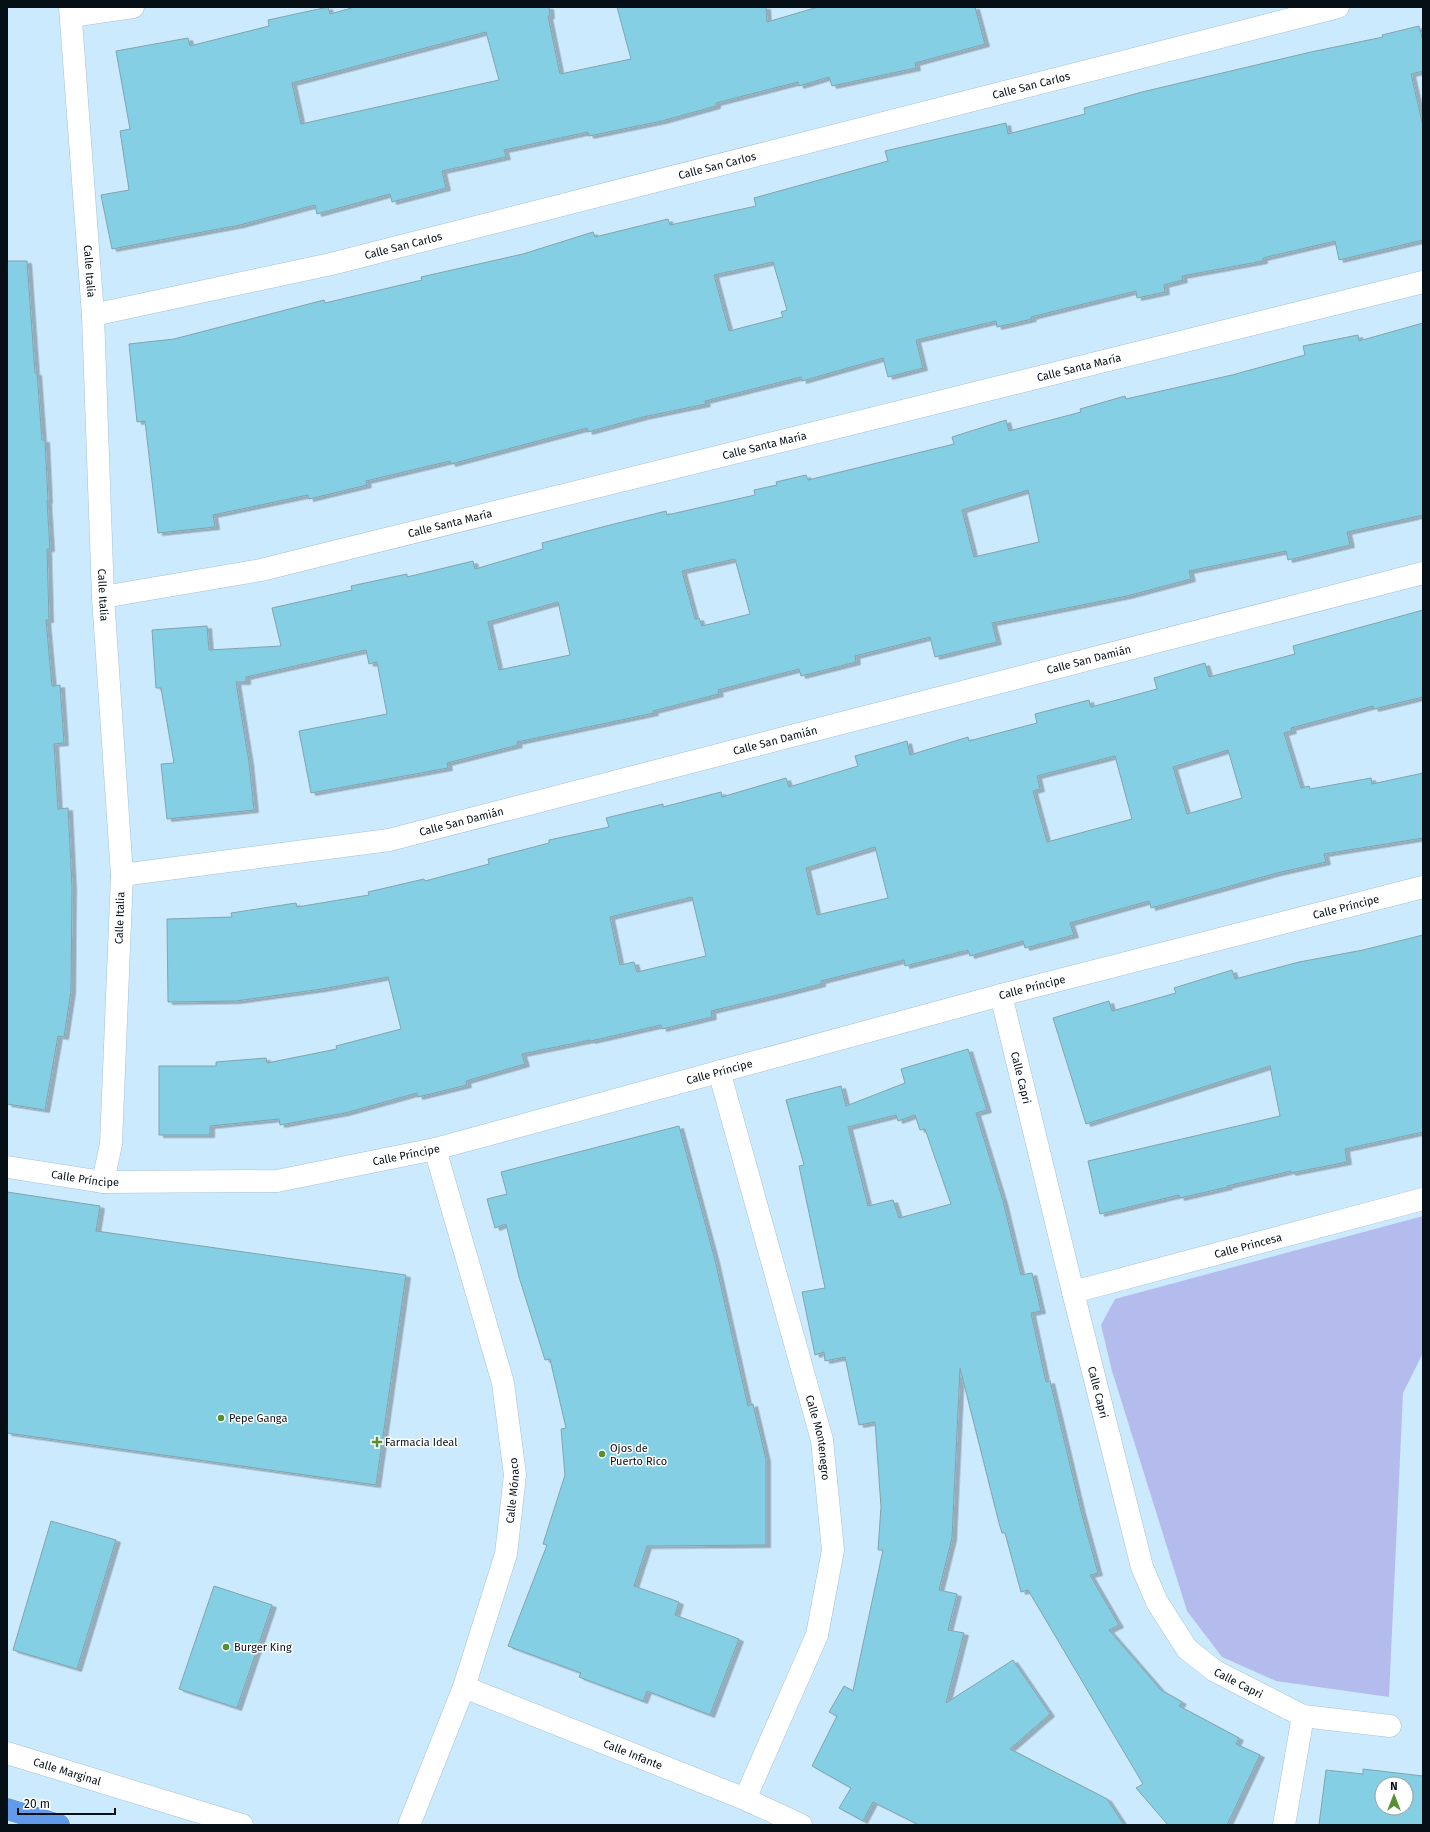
<svg xmlns="http://www.w3.org/2000/svg" width="1430" height="1832" font-family="'Fira Sans',sans-serif">
  <style>
    .green { fill: #b4bcee }
    .building { fill: #84cfe3; stroke: #80a4ae; fill-rule: evenodd; filter: url(#shadow) }
    .lines { fill: none; stroke-linecap: round; stroke-linejoin: round }
    .street-casing { stroke: #a4c2d5; stroke-width: 23 }
    .highway-casing { stroke: #fff; stroke-width: 23 }
    .street { stroke: #fff; stroke-width: 22 }
    .highway { stroke: #639beb; stroke-width: 22 }
    .poi-dot { fill: #559131; stroke: #fff; stroke-width: 1.5 }
    .labels { text-anchor: middle; dominant-baseline: central; stroke-width: 3; stroke-linejoin: round; paint-order: stroke }
    .street-label { font-size: 11px; fill: #050f15; stroke: #fff }
    .poi-label { font-size: 11px; fill: #050f15; stroke: #fff; text-anchor: start }
  </style>
  <defs>
    <filter id="shadow"><feDropShadow dx="4.5" dy="2.5" stdDeviation="0" flood-color="#0004"/></filter>
  </defs>
  <rect width="100%" height="100%" fill="#cceafe"/>
  <polygon class="green" points="1423,1216 1423,1353 1403,1393 1389,1697 1276,1681 1222,1657 1187,1611 1112,1371 1101,1325 1115,1299"/>
  <g class="building">
    <path d="M 328,7 L 330,14 L 355,7 L 549,7 L 550,16 L 548,16 L 560,74 L 631,59 L 617,7 L 766,7 L 767,22 L 818,7 L 975,7 L 985,44 L 915,63 L 916,68 L 832,86 L 829,77 L 799,86 L 798,82 L 716,103 L 716,106 L 662,121 L 589,136 L 588,132 L 504,150 L 506,157 L 442,171 L 446,188 L 392,202 L 390,194 L 317,214 L 315,205 L 240,225 L 112,249 L 101,195 L 129,190 L 120,131 L 130,129 L 116,51 L 188,38 L 190,46 L 269,26 L 268,20 ZM 486,32 L 499,80 L 301,124 L 292,83 Z"/>
    <path d="M 1419,26 L 1423,41 L 1423,71 L 1411,74 L 1423,126 L 1423,240 L 1339,260 L 1335,241 L 1263,258 L 1263,261 L 1182,276 L 1183,280 L 1164,285 L 1165,292 L 1137,298 L 1136,291 L 1031,317 L 1032,319 L 997,327 L 996,321 L 916,340 L 923,368 L 888,377 L 883,358 L 802,381 L 801,377 L 705,401 L 706,404 L 643,417 L 588,432 L 587,428 L 451,464 L 450,461 L 366,481 L 367,485 L 309,499 L 308,495 L 213,515 L 215,527 L 158,533 L 145,421 L 137,422 L 129,344 L 174,339 L 324,300 L 325,303 L 422,280 L 421,277 L 523,254 L 593,232 L 595,237 L 668,219 L 670,225 L 756,206 L 754,198 L 888,161 L 885,151 L 1006,123 L 1008,134 L 1085,114 L 1084,108 L 1142,92 L 1311,52 L 1383,37 L 1382,35 ZM 773,262 L 787,310 L 781,312 L 783,317 L 729,331 L 714,275 Z"/>
    <polygon points="7,261 27,261 35,373 37,373 42,440 45,440 48,501 47,501 50,549 47,549 49,620 46,620 52,686 60,685 64,743 54,744 58,809 68,808 72,887 71,991 64,1037 58,1036 45,1110 7,1104"/>
    <path d="M 1423,323 L 1423,515 L 1347,532 L 1350,545 L 1288,560 L 1286,551 L 1189,571 L 1191,579 L 1127,596 L 992,623 L 997,642 L 935,657 L 930,637 L 855,656 L 856,662 L 801,676 L 799,669 L 718,690 L 719,694 L 653,711 L 654,713 L 517,742 L 518,745 L 447,763 L 448,768 L 311,793 L 299,731 L 387,714 L 377,662 L 369,664 L 366,650 L 246,677 L 246,682 L 236,682 L 249,762 L 254,810 L 167,819 L 161,764 L 174,763 L 161,688 L 156,688 L 152,630 L 207,626 L 209,650 L 281,646 L 272,608 L 352,590 L 351,586 L 407,574 L 407,577 L 473,561 L 475,569 L 543,549 L 542,543 L 606,526 L 666,511 L 667,515 L 755,495 L 754,490 L 777,485 L 776,482 L 806,475 L 808,480 L 954,444 L 952,437 L 1006,420 L 1009,431 L 1081,412 L 1080,409 L 1125,396 L 1126,399 L 1232,375 L 1305,355 L 1303,346 L 1358,335 L 1359,341 ZM 1028,490 L 1039,542 L 974,557 L 962,510 ZM 735,559 L 750,614 L 702,626 L 699,618 L 695,619 L 682,571 ZM 558,602 L 570,655 L 499,670 L 488,622 Z"/>
    <path d="M 1423,610 L 1423,697 L 1374,709 L 1373,706 L 1291,728 L 1292,731 L 1284,733 L 1301,788 L 1309,786 L 1310,789 L 1371,778 L 1372,784 L 1423,773 L 1423,838 L 1324,854 L 1326,862 L 1277,873 L 1151,908 L 1149,901 L 1070,923 L 1074,935 L 1025,948 L 1023,941 L 970,956 L 968,950 L 905,966 L 904,960 L 821,981 L 821,984 L 782,994 L 711,1011 L 712,1017 L 662,1029 L 661,1025 L 591,1041 L 590,1040 L 522,1054 L 525,1064 L 466,1081 L 467,1085 L 418,1097 L 417,1093 L 345,1113 L 280,1125 L 279,1119 L 210,1126 L 210,1135 L 159,1135 L 159,1066 L 216,1066 L 216,1062 L 266,1058 L 267,1063 L 337,1049 L 336,1046 L 401,1029 L 388,977 L 322,989 L 236,1001 L 168,1002 L 167,919 L 232,917 L 231,913 L 296,903 L 297,907 L 369,895 L 368,892 L 424,879 L 425,881 L 489,864 L 488,859 L 549,843 L 549,840 L 609,827 L 606,818 L 663,804 L 663,807 L 721,792 L 722,797 L 786,778 L 789,787 L 858,766 L 855,756 L 907,741 L 910,755 L 968,737 L 969,741 L 1037,723 L 1035,714 L 1089,700 L 1091,707 L 1157,689 L 1154,678 L 1205,663 L 1209,677 L 1295,654 L 1293,646 ZM 1228,750 L 1242,798 L 1187,814 L 1173,767 ZM 1115,756 L 1132,819 L 1047,842 L 1033,791 L 1040,789 L 1037,776 ZM 875,847 L 888,898 L 817,915 L 806,868 ZM 692,897 L 706,956 L 637,972 L 634,962 L 620,965 L 610,917 Z"/>
    <polygon points="1423,935 1423,1132 1345,1149 1347,1162 1291,1173 1291,1171 1227,1186 1228,1187 1180,1198 1179,1195 1100,1214 1088,1161 1280,1116 1270,1066 1086,1124 1053,1018 1109,1001 1112,1011 1176,993 1174,988 1232,970 1235,979 1299,962 1363,950"/>
    <path d="M 968,1049 L 987,1110 L 976,1113 L 1003,1201 L 1021,1275 L 1032,1273 L 1041,1311 L 1031,1313 L 1046,1382 L 1050,1381 L 1081,1511 L 1098,1573 L 1090,1575 L 1119,1625 L 1109,1630 L 1161,1690 L 1182,1702 L 1179,1706 L 1239,1738 L 1236,1744 L 1260,1755 L 1227,1825 L 1168,1825 L 1136,1788 L 1143,1784 L 1028,1590 L 1021,1592 L 1005,1533 L 1002,1533 L 999,1523 L 960,1368 L 952,1538 L 939,1590 L 957,1594 L 948,1630 L 964,1633 L 946,1703 L 1013,1660 L 1050,1714 L 1010,1749 L 1107,1799 L 1124,1825 L 919,1825 L 873,1802 L 863,1821 L 839,1808 L 851,1788 L 812,1766 L 837,1716 L 829,1712 L 844,1686 L 853,1691 L 883,1550 L 878,1550 L 881,1507 L 875,1422 L 859,1425 L 845,1357 L 825,1361 L 824,1352 L 815,1355 L 802,1292 L 825,1288 L 799,1166 L 804,1165 L 786,1100 L 841,1086 L 846,1106 L 905,1083 L 901,1069 ZM 896,1115 L 898,1121 L 915,1115 L 920,1130 L 925,1129 L 951,1204 L 899,1218 L 893,1200 L 868,1206 L 848,1127 Z"/>
    <polygon points="679,1126 715,1260 748,1406 753,1404 766,1459 766,1545 647,1546 634,1586 679,1602 675,1615 739,1639 710,1715 647,1691 643,1701 579,1677 581,1673 508,1646 547,1545 543,1544 565,1475 561,1429 566,1428 550,1359 545,1360 519,1277 506,1224 495,1228 487,1199 507,1194 501,1172"/>
    <polygon points="7,1192 100,1206 96,1231 406,1275 376,1485 7,1433"/>
    <polygon points="51,1521 116,1540 77,1669 13,1650"/>
    <polygon points="214,1586 272,1605 237,1708 179,1689"/>
    <path d="M 1363,1769 L 1423,1776 L 1423,1825 L 1319,1825 L 1326,1770 L 1363,1774 ZM 1382,1784 L 1406,1784 L 1406,1808 L 1382,1808 Z"/>
  </g>
  <g class="lines">
    <g class="street-casing">
      <g id="street">
        <path id="s1" d="M 70,7 L 93,315 L 103,597 L 122,875 L 111,1144 L 103,1182"/>
        <polyline points="71,16 133,7"/>
        <path id="s2" d="M 93,315 L 331,264 L 1338,7"/>
        <path id="s3" d="M 103,597 L 261,570 L 1423,282"/>
        <path id="s4" d="M 122,875 L 389,840 L 1423,573"/>
        <path id="s5" d="M 1001,995 L 1073,1292 L 1142,1567 L 1157,1602 L 1187,1649 L 1215,1671 L 1303,1716 L 1390,1726"/>
        <path id="s6" d="M 719,1071 L 822,1440 L 833,1550 L 817,1635 L 745,1799"/>
        <path id="s7" d="M 7,1167 L 103,1182 L 277,1181 L 435,1149 L 1001,995 L 1423,887"/>
        <path id="s8" d="M 1073,1292 L 1423,1199"/>
        <path id="s9" d="M 464,1687 L 745,1799 L 801,1825"/>
        <path id="s10" d="M 7,1753 L 242,1825"/>
        <path id="s11" d="M 409,1825 L 464,1687 L 506,1554 L 515,1475 L 503,1383 L 435,1149"/>
        <polyline points="1284,1825 1303,1716"/>
      </g>
    </g>
    <g class="highway-casing">
      <polyline id="highway" points="7,1809 59,1825"/>
    </g>
    <use href="#street" class="street"/>
    <use href="#highway" class="highway"/>
  </g>
  <g class="poi-dot">
    <circle cx="221" cy="1418" r="4"/>
    <path d="M375 1436h4v4h4v4h-4v4h-4v-4h-4v-4h4z"/>
    <circle cx="602" cy="1454" r="4"/>
    <circle cx="226" cy="1647" r="4"/>
  </g>
  <g class="labels">
    <g class="street-label">
      <text stroke="none"><textPath href="#s2" startOffset="966">Calle San Carlos</textPath></text>
      <text stroke="none"><textPath href="#s2" startOffset="642">Calle San Carlos</textPath></text>
      <text stroke="none"><textPath href="#s2" startOffset="318">Calle San Carlos</textPath></text>
      <text stroke="none"><textPath href="#s1" startOffset="265">Calle Italia</textPath></text>
      <text stroke="none"><textPath href="#s3" startOffset="1003">Calle Santa María</textPath></text>
      <text stroke="none"><textPath href="#s3" startOffset="679">Calle Santa María</textPath></text>
      <text stroke="none"><textPath href="#s3" startOffset="355">Calle Santa María</textPath></text>
      <text stroke="none"><textPath href="#s1" startOffset="589">Calle Italia</textPath></text>
      <text stroke="none"><textPath href="#s4" startOffset="992">Calle San Damián</textPath></text>
      <text stroke="none"><textPath href="#s4" startOffset="668">Calle San Damián</textPath></text>
      <text stroke="none"><textPath href="#s4" startOffset="344">Calle San Damián</textPath></text>
      <text stroke="none"><textPath href="#s7" startOffset="1375">Calle Príncipe</textPath></text>
      <text transform="translate(120 918) rotate(-88)">Calle Italia</text>
      <text stroke="none"><textPath href="#s7" startOffset="1051">Calle Príncipe</textPath></text>
      <text stroke="none"><textPath href="#s7" startOffset="727">Calle Príncipe</textPath></text>
      <text stroke="none"><textPath href="#s5" startOffset="85">Calle Capri</textPath></text>
      <text stroke="none"><textPath href="#s7" startOffset="403">Calle Príncipe</textPath></text>
      <text stroke="none"><textPath href="#s7" startOffset="79">Calle Príncipe</textPath></text>
      <text stroke="none"><textPath href="#s8" startOffset="181">Calle Princesa</textPath></text>
      <text stroke="none"><textPath href="#s5" startOffset="409">Calle Capri</textPath></text>
      <text stroke="none"><textPath href="#s6" startOffset="380">Calle Montenegro</textPath></text>
      <text stroke="none"><textPath href="#s11" startOffset="352">Calle Mónaco</textPath></text>
      <text stroke="none"><textPath href="#s5" startOffset="745">Calle Capri</textPath></text>
      <text stroke="none"><textPath href="#s9" startOffset="182">Calle Infante</textPath></text>
      <text stroke="none"><textPath href="#s10" startOffset="63">Calle Marginal</textPath></text>
    </g>
    <g class="poi-label">
      <text x="229" y="1418">Pepe Ganga</text>
      <text x="385" y="1442">Farmacia Ideal</text>
      <text x="610" y="1448">Ojos de<tspan x="610" dy="13">Puerto Rico</tspan></text>
      <text x="234" y="1647">Burger King</text>
    </g>
  </g>
  <rect width="1430" height="1832" fill="none" stroke="#050f15" stroke-width="16"/>
  <g transform="translate(1394 1796)"><circle r="19" fill="#ffffff" stroke="#9b9fa1"/>
  <path d="M0-3L7 15L0 10L-7 15Z" fill="#559131"/>
  <text y="-6" font-size="11" font-weight="bold" text-anchor="middle" fill="#050f15">N</text>
  </g>
  <path d="M18 1808v6h97v-6" fill="none" stroke="#050f15" stroke-width="2"/>
  <text x="24" y="1808" font-size="12" fill="#050f15" stroke="#ffffff" stroke-width="3" paint-order="stroke">20 m</text>
</svg>
